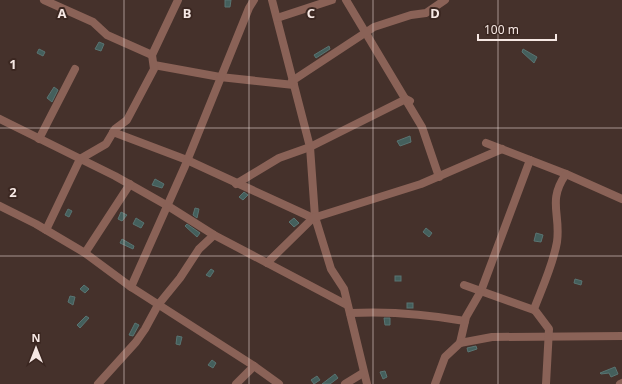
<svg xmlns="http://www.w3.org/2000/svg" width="622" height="384" font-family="'Noto Sans',sans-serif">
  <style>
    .building { fill: #445f5c; stroke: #597472 }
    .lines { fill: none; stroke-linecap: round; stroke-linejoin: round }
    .minor { stroke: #8a6257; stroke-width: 8 }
    .grid { fill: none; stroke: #f6e8e4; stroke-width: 1; stroke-opacity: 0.55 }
    .grid-label { font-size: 13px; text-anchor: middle; font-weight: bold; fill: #f6e8e4; stroke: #3b2721; stroke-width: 4; stroke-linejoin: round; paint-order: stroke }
  </style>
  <rect width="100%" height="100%" fill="#45312b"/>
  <g class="building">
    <polygon points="225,0 231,0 230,7 225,7"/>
    <polygon points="99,42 104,44 101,51 95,49"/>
    <polygon points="329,46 330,49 316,58 314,55"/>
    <polygon points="39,49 45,52 43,56 37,53"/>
    <polygon points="523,49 537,57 534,63 522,52"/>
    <polygon points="54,87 58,90 52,102 47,98"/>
    <polygon points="410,136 411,142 400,146 397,141"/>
    <polygon points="155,179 164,184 162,188 152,185"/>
    <polygon points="244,192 248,195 243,200 239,197"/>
    <polygon points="195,208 199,209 197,218 193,215"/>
    <polygon points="68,209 72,211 69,217 65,215"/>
    <polygon points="121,212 127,215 122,221 118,219"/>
    <polygon points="136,218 144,223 141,228 133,224"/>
    <polygon points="294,218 299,223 294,227 289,222"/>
    <polygon points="187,224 200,233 197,237 185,226"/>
    <polygon points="426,228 432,233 429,237 423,232"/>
    <polygon points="536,233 543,235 541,242 534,241"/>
    <polygon points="122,239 134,246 133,249 120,243"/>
    <polygon points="211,269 214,271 210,277 206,275"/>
    <rect x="395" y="276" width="6" height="5"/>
    <polygon points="575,279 582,281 581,285 574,283"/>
    <polygon points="84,285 89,289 85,293 80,289"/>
    <polygon points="70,296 75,297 73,305 68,302"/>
    <rect x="407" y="303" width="6" height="5"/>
    <polygon points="86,316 89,318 80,328 77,325"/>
    <polygon points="384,318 390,318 390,325 385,325"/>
    <polygon points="135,323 139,325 133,336 129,335"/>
    <polygon points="177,336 182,337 180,345 176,344"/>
    <polygon points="476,346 477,349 468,352 467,348"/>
    <polygon points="212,360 216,363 213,368 208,365"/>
    <polygon points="615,367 618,374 611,377 609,373 601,374 600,373"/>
    <polygon points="385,371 387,377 383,379 380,372"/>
    <polygon points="335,374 338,378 330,384 322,384"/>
    <polygon points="317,376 320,380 314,384 311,380"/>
  </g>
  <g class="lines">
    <g class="minor">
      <polyline points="44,0 93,22 107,35 152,55"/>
      <polyline points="272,0 310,147 315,217 331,269 344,289 367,384"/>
      <polyline points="346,0 422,127 439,177"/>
      <polyline points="277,18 332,0"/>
      <polyline points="154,65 220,77 294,85"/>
      <polyline points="292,81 374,27 411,15 426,13 445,0"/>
      <polyline points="0,119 115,176 168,206 214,235 347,305"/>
      <polyline points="113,132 187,160 313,218"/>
      <polyline points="39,139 75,69"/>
      <polyline points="486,143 566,174 622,199"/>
      <polyline points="236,184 279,158 310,147 406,99 410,101"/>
      <polyline points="0,206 36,224 85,253 131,287 254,366 279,384"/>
      <polyline points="46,230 80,159 106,144 115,129 127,120 154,69 152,55 178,0"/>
      <polyline points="85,253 130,184"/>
      <polyline points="267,263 313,218 421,184 502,149"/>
      <polyline points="464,285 534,310"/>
      <polyline points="131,287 185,166 249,8 254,0"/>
      <path d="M 350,313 C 389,311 426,314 465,321"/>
      <polyline points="460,343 466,317 481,291 530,160"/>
      <polyline points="98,384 136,342 145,329 158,305 180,278 199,249 214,235"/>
      <polyline points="236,384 254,366"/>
      <polyline points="345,384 363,373"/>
      <polyline points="435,384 445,357 460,343 492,337 622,336"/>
      <path d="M 546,384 L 549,329 L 534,309 C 542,288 553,265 557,242 C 561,214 547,201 566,174"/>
      <polyline points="620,384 622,383"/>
    </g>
  </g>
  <path class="grid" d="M 124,0 L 124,384M 249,0 L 249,384M 373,0 L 373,384M 498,0 L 498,384M 0,128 L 622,128M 0,256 L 622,256"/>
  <g class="grid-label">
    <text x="62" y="18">A</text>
    <text x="187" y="18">B</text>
    <text x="311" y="18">C</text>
    <text x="435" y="18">D</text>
    <text x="13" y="69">1</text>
    <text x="13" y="197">2</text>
  </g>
  <g transform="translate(36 348)" stroke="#3b2721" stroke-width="3" paint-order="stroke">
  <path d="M0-3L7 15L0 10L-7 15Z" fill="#f6e8e4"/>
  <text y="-6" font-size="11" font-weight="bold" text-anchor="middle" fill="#f6e8e4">N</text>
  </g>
  <path d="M478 34v6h78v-6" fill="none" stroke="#f6e8e4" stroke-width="2"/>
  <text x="484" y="34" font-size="12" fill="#f6e8e4" stroke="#3b2721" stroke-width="3" paint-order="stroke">100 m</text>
</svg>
